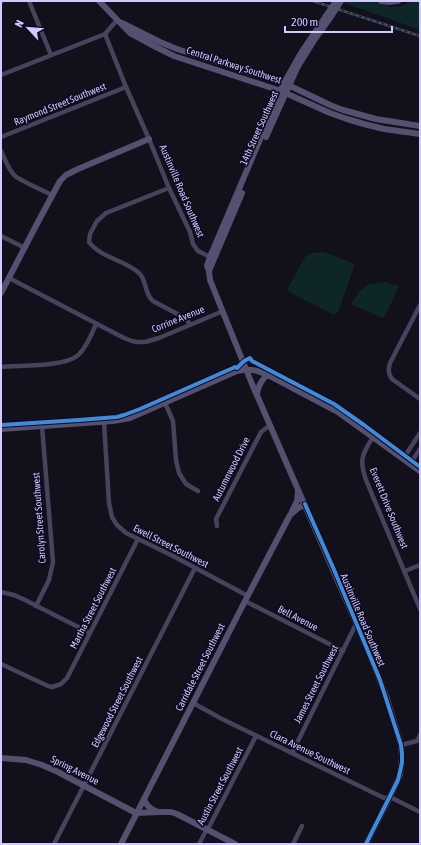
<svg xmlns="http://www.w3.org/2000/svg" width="421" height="845" font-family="'Asap Condensed',sans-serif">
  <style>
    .green { fill: #0f2628 }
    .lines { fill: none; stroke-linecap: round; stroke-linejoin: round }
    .street { stroke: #45445c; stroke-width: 4.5 }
    .secondary { stroke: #53516f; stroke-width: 6 }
    .rail-casing { stroke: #3f5366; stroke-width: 2.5 }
    .rail { stroke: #0f0b20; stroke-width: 1; stroke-dasharray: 3; stroke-linecap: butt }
    .secondary-bridge { stroke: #53516f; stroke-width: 6 }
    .cycleway-casing { stroke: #0f0b20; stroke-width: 6 }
    .cycleway { stroke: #408adc; stroke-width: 4 }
    .labels { text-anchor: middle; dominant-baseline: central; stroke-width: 3.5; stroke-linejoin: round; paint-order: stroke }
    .street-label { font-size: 10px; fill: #d1caff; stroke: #0f0b20 }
  </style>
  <rect width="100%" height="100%" fill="#12101b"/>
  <g class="green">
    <polygon points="346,1 373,1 391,7 402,6 412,1 420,1 420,30 344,3"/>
    <polygon points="324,252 355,264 338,312 334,315 289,292 288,288 305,257 313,253"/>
    <polygon points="385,282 399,286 385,316 382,318 351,304 359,292 369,284"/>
  </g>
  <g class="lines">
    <g class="street">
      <polyline points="29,1 51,55"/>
      <polyline points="1,2 1,1"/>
      <polyline points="105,34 126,87 149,139 169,188 190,232 193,244 198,251 210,257"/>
      <polyline points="1,75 105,34 117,20"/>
      <polyline points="1,137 126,87"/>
      <path d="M 1,151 C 5,159 8,169 15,176 C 23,182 42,190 52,195"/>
      <path d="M 169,188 L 106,213 L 97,221 L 90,234 L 89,242 C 101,258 125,260 139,273 C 147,280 144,294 153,301 L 185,318 L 190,324"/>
      <polyline points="1,236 25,248"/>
      <polyline points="9,278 124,338 132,341 137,342 145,342 159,338 223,311"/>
      <path d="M 420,305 L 390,363 C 388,369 388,374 392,379 L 420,399"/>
      <path d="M 1,367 C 20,365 63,367 77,356 C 86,349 92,333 96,324"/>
      <polyline points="165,403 173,421 176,460 179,473 186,484 198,491"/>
      <polyline points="104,422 106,455 109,503 112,517 117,525 126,533 173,556 248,596"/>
      <path d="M 373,437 C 362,454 359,460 366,480 L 420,609"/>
      <polyline points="403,459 420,433"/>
      <polyline points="410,464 420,449"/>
      <polyline points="217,526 216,519 261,432 270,425"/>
      <polyline points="405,571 420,565"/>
      <polyline points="1,592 14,595 23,599 90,633"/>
      <polyline points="245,601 343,651"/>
      <polyline points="36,606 49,580 53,562 42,426"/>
      <polyline points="1,664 48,686 52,687 61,684 67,678 138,539"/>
      <polyline points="193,703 222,719 384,798 390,797 420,812"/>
      <polyline points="401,745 417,741 420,735"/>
      <polyline points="292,753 356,624"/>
      <polyline points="54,844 195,568"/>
      <polyline points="199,844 207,829 209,827 256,736"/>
      <polyline points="293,844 302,826"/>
    </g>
    <g class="secondary">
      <polyline points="99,1 130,33 156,47 174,56 281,91 330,113 347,119 364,124 384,129 420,134"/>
      <polyline points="381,1 389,2 398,1"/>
      <polyline points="326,16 301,53 284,83 210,257 207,266 209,271 210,280 252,384 367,648 386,696 401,745 402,758 400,775 390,797 366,844"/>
      <polyline points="122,23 160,42 177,49 284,83 330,105 343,110 376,119 420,126"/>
      <polyline points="266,137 297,68 315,39 330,18"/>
      <polyline points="209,271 211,266 242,193"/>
      <polyline points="1,293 39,220 60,181 66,175 78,169 149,139"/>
      <path d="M 257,394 C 258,387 261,381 266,376 L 270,376"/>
      <path d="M 1,429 L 113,421 L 130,418 L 237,371 C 251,368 257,370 270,376 L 338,412 L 420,471"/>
      <polyline points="292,511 297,501 298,491"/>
      <polyline points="1,758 26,760 42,765 58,772 136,813 159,812 171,812 177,814 235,844"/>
      <path d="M 144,799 C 146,805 150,809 156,811"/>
      <polyline points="121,844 245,601 290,515 297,509 305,504"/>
    </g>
    <g class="rail-casing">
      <polyline id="rail" points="313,1 420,36"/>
    </g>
    <use href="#rail" class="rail"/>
    <g class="secondary-bridge">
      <polyline points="326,16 336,1"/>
      <polyline points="330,18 341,1"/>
    </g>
    <g class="cycleway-casing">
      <g id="cycleway">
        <polyline points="1,425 79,420 117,417 124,415 140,409 233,368 235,367 237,368 244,361 250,358 252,361 334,404 364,425 420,467"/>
        <polyline points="305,504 335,572 380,680 401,745 402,754 402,763 398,780 366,844"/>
      </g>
    </g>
    <use href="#cycleway" class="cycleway"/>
  </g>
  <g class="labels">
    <g class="street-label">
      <text transform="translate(234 65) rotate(18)">Central Parkway Southwest</text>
      <text transform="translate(60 104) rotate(-22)">Raymond Street Southwest</text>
      <text transform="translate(259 128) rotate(-66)">14th Street Southwest</text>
      <text transform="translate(182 191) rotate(67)">Austinville Road Southwest</text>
      <text transform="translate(178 319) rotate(-22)">Corrine Avenue</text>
      <text transform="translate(231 469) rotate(-63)">Autumnwood Drive</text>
      <text transform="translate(389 508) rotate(68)">Everett Drive Southwest</text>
      <text transform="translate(39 518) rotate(-94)">Carolyn Street Southwest</text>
      <text transform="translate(171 546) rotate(27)">Ewell Street Southwest</text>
      <text transform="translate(93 608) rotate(-63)">Martha Street Southwest</text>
      <text transform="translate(298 618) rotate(27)">Bell Avenue</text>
      <text transform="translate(363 620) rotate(67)">Austinville Road Southwest</text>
      <text transform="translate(200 667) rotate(-63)">Carridale Street Southwest</text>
      <text transform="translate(316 684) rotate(-63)">James Street Southwest</text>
      <text transform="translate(117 702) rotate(-63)">Edgewood Street Southwest</text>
      <text transform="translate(310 752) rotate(26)">Clara Avenue Southwest</text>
      <text transform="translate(75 770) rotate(27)">Spring Avenue</text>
      <text transform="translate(220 786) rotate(-62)">Austin Street Southwest</text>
    </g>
  </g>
  <rect width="421" height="845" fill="none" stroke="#d1caff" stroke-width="4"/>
  <g transform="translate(28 28) rotate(296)" stroke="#0f0b20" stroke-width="3" paint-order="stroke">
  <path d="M0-3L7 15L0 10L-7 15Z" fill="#d1caff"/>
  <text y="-6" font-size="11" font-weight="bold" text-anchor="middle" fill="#d1caff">N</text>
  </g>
  <path d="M285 26v6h107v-6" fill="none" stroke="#d1caff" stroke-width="2"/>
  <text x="291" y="26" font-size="12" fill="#d1caff" stroke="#0f0b20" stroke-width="3" paint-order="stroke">200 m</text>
</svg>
